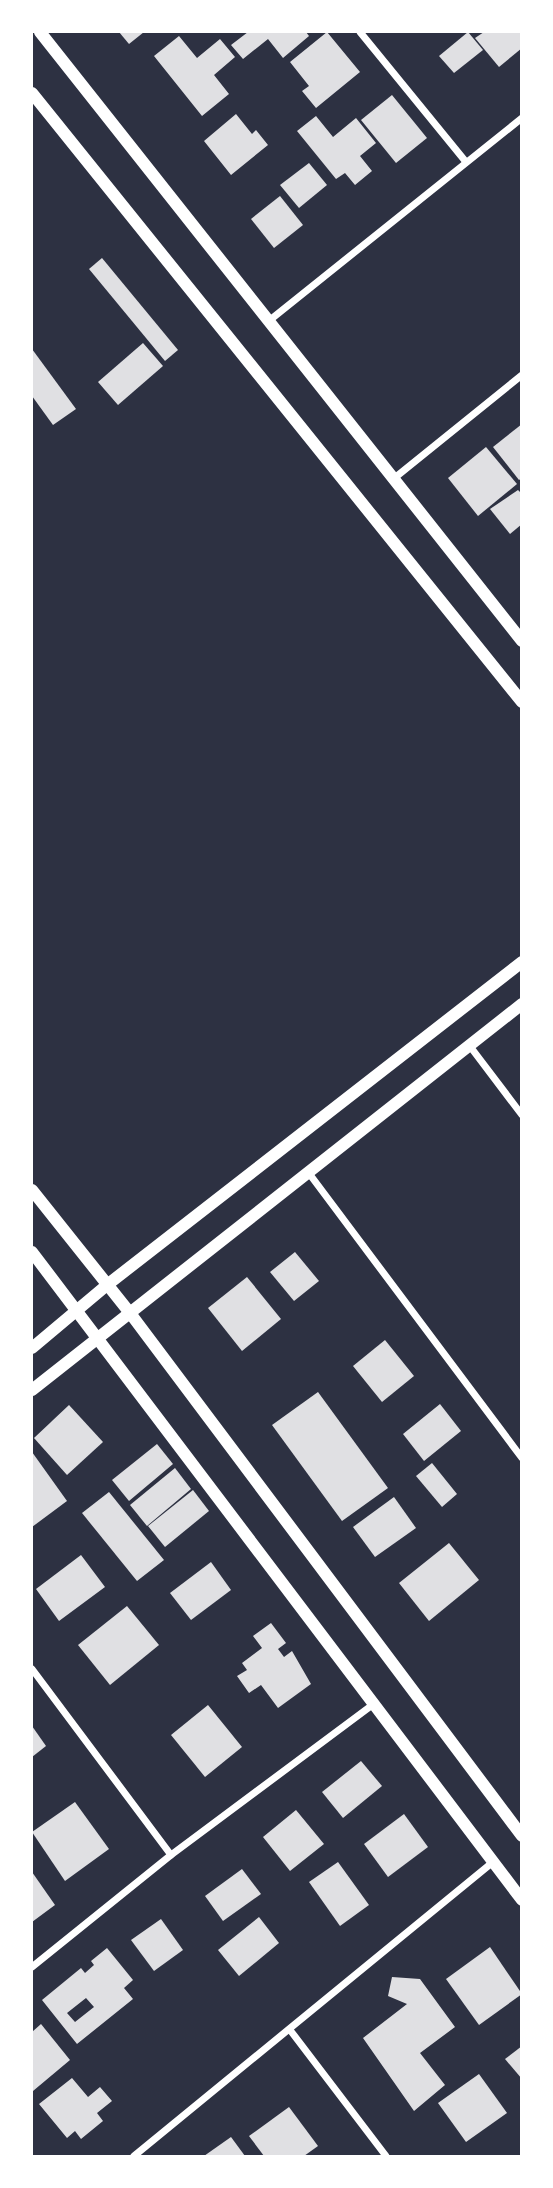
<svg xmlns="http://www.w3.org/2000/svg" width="553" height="2188" font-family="'Source Serif 4',serif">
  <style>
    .building { fill: #e0e0e3; fill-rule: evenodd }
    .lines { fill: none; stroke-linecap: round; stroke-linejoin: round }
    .minor { stroke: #fff; stroke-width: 7 }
    .tertiary { stroke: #fff; stroke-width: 12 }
  </style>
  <rect width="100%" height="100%" fill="#2d3142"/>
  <g class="building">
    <polygon points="119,32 144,32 129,44"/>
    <polygon points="248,32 306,32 309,36 283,58 268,39 243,59 231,45"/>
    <polygon points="327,32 360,72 316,108 302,91 309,86 290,62"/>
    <polygon points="468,32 483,50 454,73 439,56"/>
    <polygon points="484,32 522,32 522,48 499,67 475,38"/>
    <polygon points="179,36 197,58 220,39 235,57 214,75 229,94 202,116 154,56"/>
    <polygon points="392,95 427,138 396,163 361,120"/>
    <polygon points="236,114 252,134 256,130 268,145 231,175 204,141"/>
    <polygon points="316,116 333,137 356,118 376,143 360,156 372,171 355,185 345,173 336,179 297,131"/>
    <polygon points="309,163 327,185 299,208 280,185"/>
    <polygon points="280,196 303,225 274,248 251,219"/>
    <polygon points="102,258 178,350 165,361 89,269"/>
    <polygon points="143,343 163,366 118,405 98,382"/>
    <polygon points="32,349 76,409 53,425 32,396"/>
    <polygon points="522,424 522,478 519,480 493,447"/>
    <polygon points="486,447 517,484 478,516 448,478"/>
    <polygon points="518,490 522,494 522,524 510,534 490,509"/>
    <polygon points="295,1252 319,1281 294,1301 270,1272"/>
    <polygon points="247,1277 281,1319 242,1351 208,1308"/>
    <polygon points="385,1340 414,1376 382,1402 353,1366"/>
    <polygon points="318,1392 388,1488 342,1521 272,1425"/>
    <polygon points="440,1404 461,1431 424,1461 403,1434"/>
    <polygon points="69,1405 103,1442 67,1475 34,1438"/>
    <polygon points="157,1444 173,1464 129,1501 112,1480"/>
    <polygon points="32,1452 67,1501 32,1527"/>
    <polygon points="432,1463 457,1494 442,1507 416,1476"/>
    <polygon points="175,1468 191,1489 147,1526 130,1505"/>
    <polygon points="193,1490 209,1511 165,1547 148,1526"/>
    <polygon points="109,1492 164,1560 137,1581 82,1513"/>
    <polygon points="394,1497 416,1528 375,1557 353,1527"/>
    <polygon points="449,1543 479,1580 429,1621 399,1583"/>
    <polygon points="81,1555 105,1587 59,1621 36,1589"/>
    <polygon points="211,1562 231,1590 191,1620 170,1593"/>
    <polygon points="127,1606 159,1645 110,1685 78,1645"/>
    <polygon points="271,1623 286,1643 278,1649 284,1657 292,1651 311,1684 278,1708 261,1685 249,1693 237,1676 247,1670 242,1663 262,1648 253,1636"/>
    <polygon points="208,1705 242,1747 205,1777 171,1735"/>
    <polygon points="32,1726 46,1746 32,1757"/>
    <polygon points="361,1761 382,1786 343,1818 322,1792"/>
    <polygon points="75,1802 109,1849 65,1881 32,1832"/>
    <polygon points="296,1810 324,1844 290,1871 263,1837"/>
    <polygon points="404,1814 428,1847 388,1877 364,1844"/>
    <polygon points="338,1862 369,1905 340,1926 309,1882"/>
    <polygon points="242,1869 261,1894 223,1921 205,1896"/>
    <polygon points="32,1872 55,1905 32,1922"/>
    <polygon points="259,1917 279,1943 239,1976 218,1950"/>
    <polygon points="161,1919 183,1950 154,1971 131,1940"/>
    <polygon points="490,1947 522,1994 479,2025 446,1979"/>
    <path d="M 107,1948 L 133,1980 L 124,1988 L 133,1999 L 77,2044 L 42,2000 L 81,1968 L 85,1973 L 94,1965 L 91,1961 ZM 86,1998 L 94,2007 L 75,2022 L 67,2013 Z"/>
    <polygon points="392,1977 420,1979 455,2027 420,2053 445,2085 414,2111 363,2038 407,2004 388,1996"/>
    <polygon points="41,2024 70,2060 33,2091 32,2032"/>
    <polygon points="522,2046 522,2079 505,2059"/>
    <polygon points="479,2074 507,2113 466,2142 438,2103"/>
    <polygon points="72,2078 88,2097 100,2087 112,2101 97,2113 103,2121 81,2139 75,2131 67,2138 39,2104"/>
    <polygon points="289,2107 318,2146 304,2156 264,2156 249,2136"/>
    <polygon points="231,2137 245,2156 204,2156"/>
  </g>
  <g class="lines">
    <g class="minor">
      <polyline points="360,32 466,162"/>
      <polyline points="270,320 522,118"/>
      <polyline points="392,480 522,375"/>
      <polyline points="469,1045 522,1115"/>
      <polyline points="308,1172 522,1458"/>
      <polyline points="32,1669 171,1855"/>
      <polyline points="32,1967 171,1855 375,1703"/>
      <polyline points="290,2030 386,2156"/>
      <polyline points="134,2156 493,1862"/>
    </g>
    <g class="tertiary">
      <polyline points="40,32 522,641"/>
      <polyline points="32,93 522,702"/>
      <polyline points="32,1190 130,1313 522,1836"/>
      <polyline points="32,1252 522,1900"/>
      <polyline points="32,1348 107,1285 522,962"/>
      <polyline points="32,1390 522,1004"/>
    </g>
  </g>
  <rect width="553" height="2188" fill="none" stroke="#ffffff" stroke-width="66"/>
</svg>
